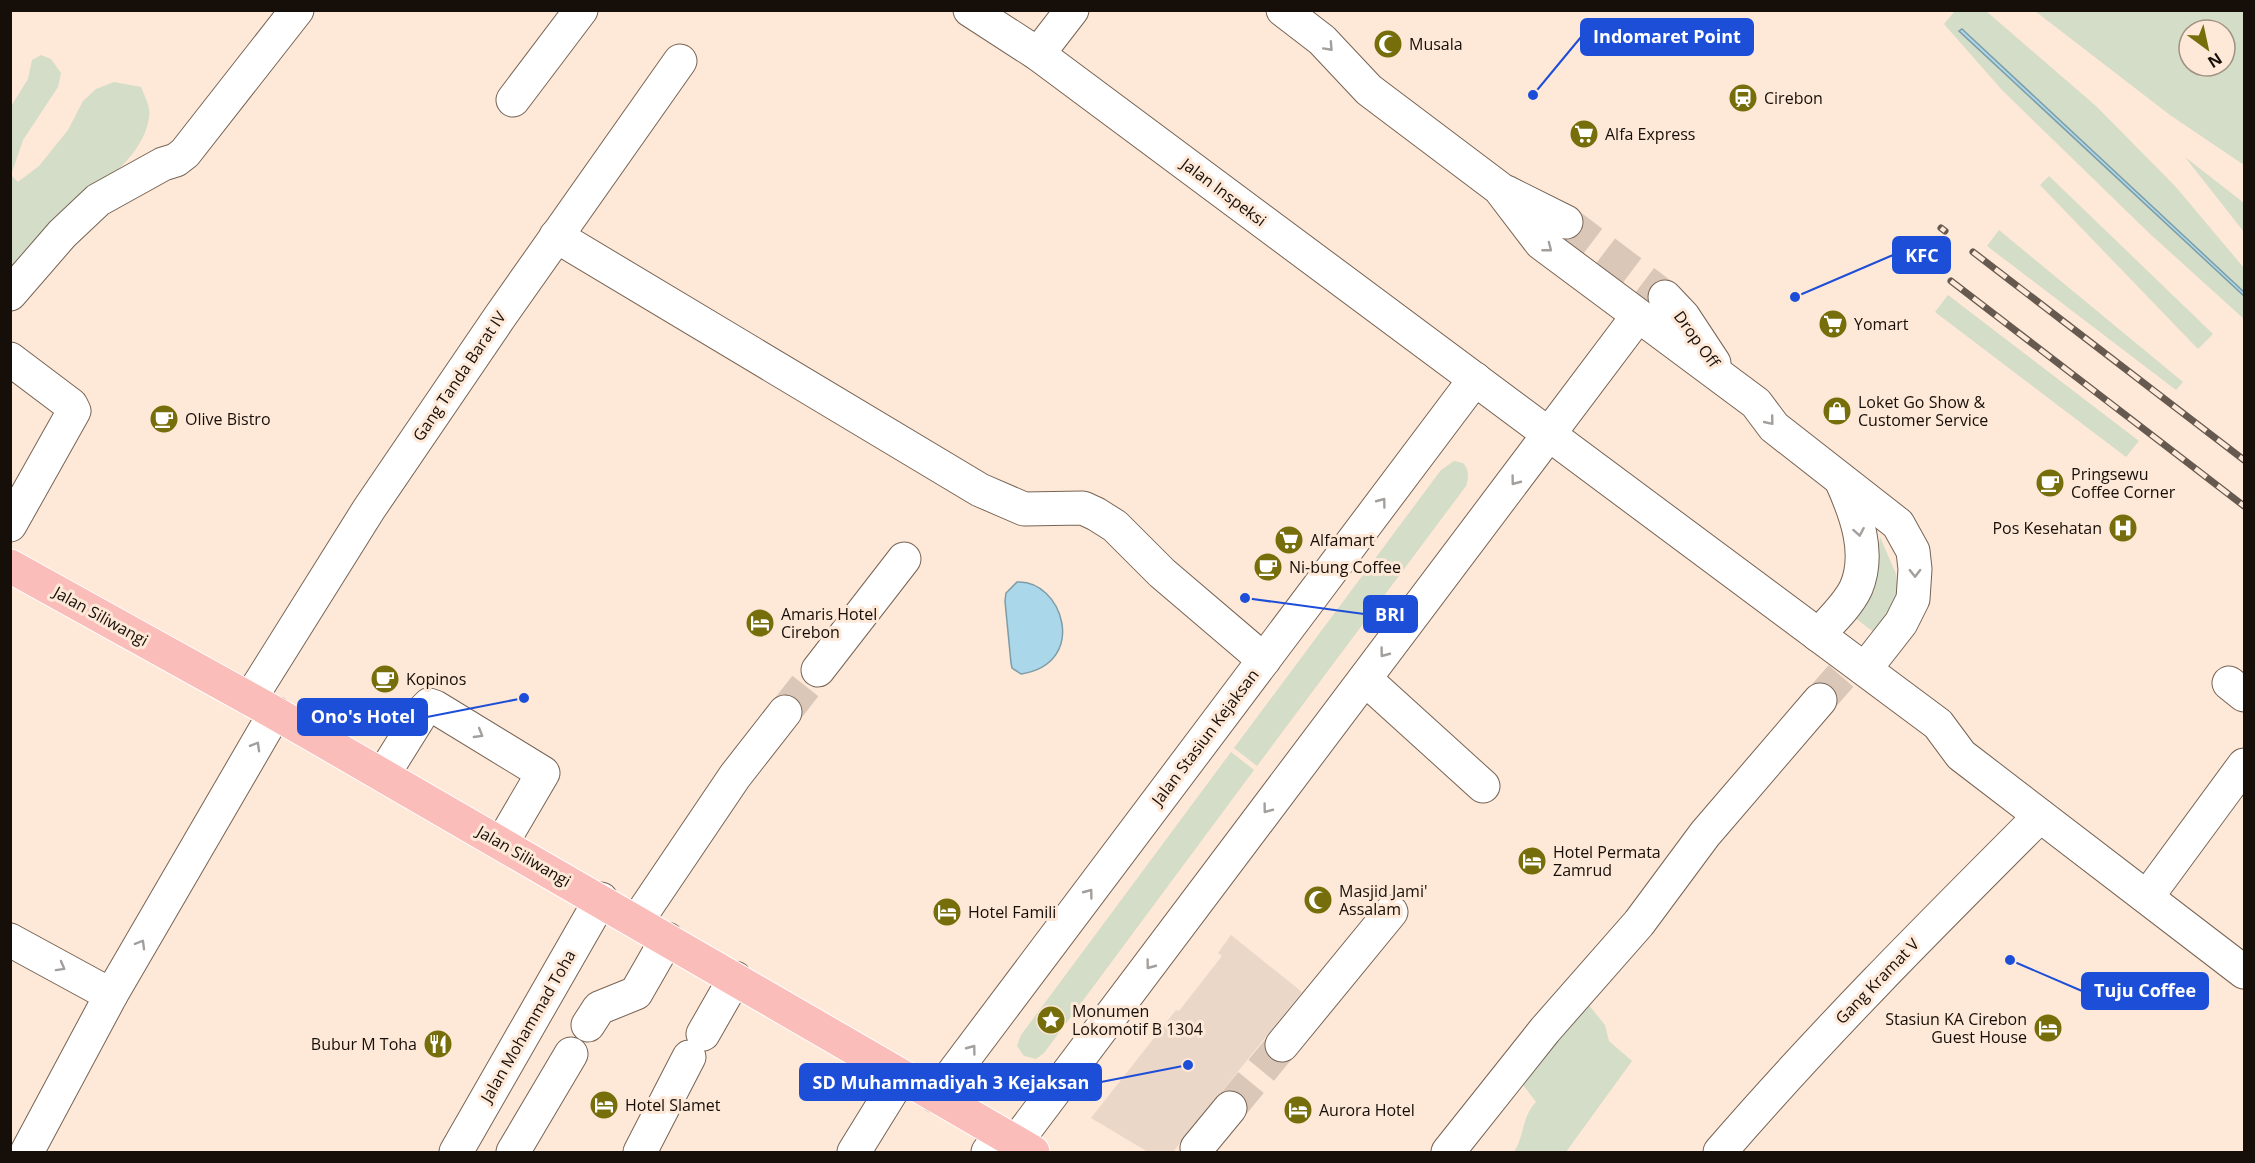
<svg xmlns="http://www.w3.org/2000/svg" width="2255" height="1163" font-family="'Open Sans',sans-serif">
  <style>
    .education { fill: #ead7c8 }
    .green { fill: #d4ddc7; fill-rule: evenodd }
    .water { fill: #aad8ea; stroke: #7e9ca6; stroke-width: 1.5 }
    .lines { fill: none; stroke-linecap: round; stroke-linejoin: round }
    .minor-tunnel { stroke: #dbc7b8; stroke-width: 33; stroke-dasharray: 33 16; stroke-linecap: butt }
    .minor-casing { stroke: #776455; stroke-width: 35 }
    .major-casing { stroke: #fff; stroke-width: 35 }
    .minor { stroke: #fff; stroke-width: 33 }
    .major { stroke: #fbbdb9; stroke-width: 33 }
    .rail-casing { stroke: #665a50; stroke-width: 7 }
    .rail { stroke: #fee8d7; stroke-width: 4.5; stroke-dasharray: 14; stroke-linecap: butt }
    .oneway { stroke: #a29f9d }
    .labels { text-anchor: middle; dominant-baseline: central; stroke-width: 6; stroke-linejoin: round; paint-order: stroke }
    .poi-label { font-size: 16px; fill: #160f09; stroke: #fee8d7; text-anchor: start }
    .street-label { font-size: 16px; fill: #160f09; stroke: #fee8d7 }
    .leader { fill: none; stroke: #1d4ed8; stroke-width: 2 }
    .callout-dot { fill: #1d4ed8; stroke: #fee8d7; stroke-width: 2 }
    .callout { fill: #1d4ed8; stroke: #1d4ed8; stroke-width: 2 }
    .callout-label { font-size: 18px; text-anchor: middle; font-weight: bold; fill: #fff }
  </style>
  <rect width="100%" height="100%" fill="#fee8d7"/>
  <polygon class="education" points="1231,935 1302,992 1173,1152 1148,1152 1091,1118 1176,1010 1179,1011 1222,956 1218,953"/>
  <g class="green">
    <polygon points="1955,11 1986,11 2096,106 2175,186 2244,268 2244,319 2149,233 2002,90 1944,24"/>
    <path d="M 2035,11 L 2244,11 L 2244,165 L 2170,115 ZM 2189,30 L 2225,30 L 2225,66 L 2189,66 Z"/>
    <path d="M 41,55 L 51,59 L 61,73 L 58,87 L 23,140 L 11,175 L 18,182 L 39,166 L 68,130 L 83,101 L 96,89 L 114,82 L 141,87 C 145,97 151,107 149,118 C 143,157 102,182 76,207 C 54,228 32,251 10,273 L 10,108 L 28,79 L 32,60 Z"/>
    <polygon points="2185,157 2244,203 2244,232"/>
    <polygon points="2049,176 2213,334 2198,349 2040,185"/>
    <polygon points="1999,230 2183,382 2176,390 1987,246"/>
    <polygon points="1948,295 2139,441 2126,457 1935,312"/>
    <path d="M 1454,461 L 1463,463 C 1469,469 1469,477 1466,486 L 1257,766 L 1234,748 L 1441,470 Z"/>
    <polygon points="1880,537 1896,574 1898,597 1879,636 1851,615 1878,555"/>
    <polygon points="1231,752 1254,770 1044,1053 1036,1059 1024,1056 1017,1046 1021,1035"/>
    <path d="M 1588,1004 L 1605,1025 L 1609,1041 L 1632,1061 L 1566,1152 L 1514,1152 C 1525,1135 1521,1118 1536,1102 L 1523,1085 L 1522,1078 Z"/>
  </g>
  <g class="water">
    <polygon points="1962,29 2244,292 2244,296 1959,31"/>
    <path d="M 1017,582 C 1062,579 1090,663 1021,674 L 1012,668 L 1011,663 L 1005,601 L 1006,593 Z"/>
  </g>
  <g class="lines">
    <g class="minor-tunnel">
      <polyline points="1566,222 1665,297"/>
      <polyline points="1820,700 1841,676"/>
      <polyline points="785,712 818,670"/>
      <polyline points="1230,1108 1282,1045"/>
    </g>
    <g class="minor-casing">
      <g id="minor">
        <polyline points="970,10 1038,54 1938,724 1961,755 2244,972"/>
        <polyline points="1283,10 1322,40 1369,90 1499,188 1541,243 1756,403 1774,427 1898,524 1913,551 1915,569 1913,599 1901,623 1865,669"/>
        <polyline points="1038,54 1072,10"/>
        <polyline points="513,100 581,10"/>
        <polyline points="1506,192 1566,222"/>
        <polyline points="556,236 980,490 1024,509 1083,508 1096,514 1115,526 1162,573 1264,660"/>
        <polyline points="10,294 62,234 98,200 163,164 176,160 185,153 297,10"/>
        <polyline points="1665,297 1683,316 1714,363"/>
        <polyline points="10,359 71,405 74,411 10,525"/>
        <path d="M 1818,635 C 1831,621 1848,605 1856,588 C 1871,553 1856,513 1841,480"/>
        <polyline points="818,670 904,559"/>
        <polyline points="1365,679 1483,786"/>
        <polyline points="2229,683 2244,695"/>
        <polyline points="250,699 369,509 499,318 680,61"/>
        <polyline points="383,775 423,711 429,705 435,707 543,773 502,843"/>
        <polyline points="2147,897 2244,765"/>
        <polyline points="637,921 735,776 785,712"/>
        <polyline points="10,940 111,995"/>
        <polyline points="588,1025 599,1008 636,993 667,939"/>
        <polyline points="703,1034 735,978"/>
        <polyline points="1282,1045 1391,912"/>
        <polyline points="936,1096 1475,379"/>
        <polyline points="1016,1142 1637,317"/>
        <polyline points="1197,1148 1230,1108"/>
        <polyline points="27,1152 111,995 275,713"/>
        <polyline points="456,1152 601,899"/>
        <polyline points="513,1152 571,1054"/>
        <polyline points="640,1152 689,1057"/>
        <polyline points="854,1152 901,1076"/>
        <polyline points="988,1152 1001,1134"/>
        <polyline points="1448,1152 1545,1030 1639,923 1705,834 1820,700"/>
        <path d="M 1720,1152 C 1821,1035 1931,925 2040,816"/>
      </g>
    </g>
    <g class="major-casing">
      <polyline id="major" points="10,566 275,713 1033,1152"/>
    </g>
    <use href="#minor" class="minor"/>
    <use href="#major" class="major"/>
    <g class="rail-casing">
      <g id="rail">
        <polyline points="1941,228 1945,231"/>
        <polyline points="1973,252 2244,460"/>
        <polyline points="1951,281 2244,506"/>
      </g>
    </g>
    <use href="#rail" class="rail"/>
  </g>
  <defs><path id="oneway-chevron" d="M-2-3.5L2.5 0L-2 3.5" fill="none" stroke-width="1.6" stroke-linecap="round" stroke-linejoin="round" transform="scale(1.5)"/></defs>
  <g class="oneway">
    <use href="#oneway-chevron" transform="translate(1329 47) rotate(47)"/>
    <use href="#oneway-chevron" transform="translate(1548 248) rotate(38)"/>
    <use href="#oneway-chevron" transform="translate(1770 421) rotate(51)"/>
    <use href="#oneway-chevron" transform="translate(1515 481) rotate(127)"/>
    <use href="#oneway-chevron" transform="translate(1382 502) rotate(-53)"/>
    <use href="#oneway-chevron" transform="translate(1859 532) rotate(80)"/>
    <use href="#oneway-chevron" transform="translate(1915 573) rotate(89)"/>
    <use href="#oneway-chevron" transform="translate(1384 653) rotate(127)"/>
    <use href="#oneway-chevron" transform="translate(479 734) rotate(31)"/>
    <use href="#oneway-chevron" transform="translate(256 746) rotate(-60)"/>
    <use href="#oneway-chevron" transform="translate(1267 809) rotate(127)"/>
    <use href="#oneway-chevron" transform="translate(1089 893) rotate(-53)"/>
    <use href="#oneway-chevron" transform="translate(141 944) rotate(-60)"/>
    <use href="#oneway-chevron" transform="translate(1150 965) rotate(127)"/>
    <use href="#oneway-chevron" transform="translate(61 967) rotate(29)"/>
    <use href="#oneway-chevron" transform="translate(972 1049) rotate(-53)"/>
  </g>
  <defs>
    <g id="mosque-disc" transform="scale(1.5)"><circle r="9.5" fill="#766e0b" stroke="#fee8d7"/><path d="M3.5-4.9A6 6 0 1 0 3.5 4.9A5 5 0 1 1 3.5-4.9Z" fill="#fff"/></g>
    <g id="station-disc" transform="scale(1.5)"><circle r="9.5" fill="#766e0b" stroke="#fee8d7"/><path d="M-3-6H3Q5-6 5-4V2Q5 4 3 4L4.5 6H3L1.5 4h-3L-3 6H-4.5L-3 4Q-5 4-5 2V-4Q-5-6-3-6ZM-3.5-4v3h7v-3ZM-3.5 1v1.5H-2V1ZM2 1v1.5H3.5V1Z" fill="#fff"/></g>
    <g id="supermarket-disc" transform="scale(1.5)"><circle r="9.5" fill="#766e0b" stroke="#fee8d7"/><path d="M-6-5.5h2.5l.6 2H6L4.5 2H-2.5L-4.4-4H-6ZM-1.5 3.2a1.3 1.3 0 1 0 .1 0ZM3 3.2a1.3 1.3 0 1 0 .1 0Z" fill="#fff"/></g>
    <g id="shop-disc" transform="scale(1.5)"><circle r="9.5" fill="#766e0b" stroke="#fee8d7"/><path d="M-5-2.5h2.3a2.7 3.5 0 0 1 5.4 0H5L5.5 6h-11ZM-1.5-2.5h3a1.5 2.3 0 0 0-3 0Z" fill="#fff"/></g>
    <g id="cafe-disc" transform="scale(1.5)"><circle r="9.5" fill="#766e0b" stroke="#fee8d7"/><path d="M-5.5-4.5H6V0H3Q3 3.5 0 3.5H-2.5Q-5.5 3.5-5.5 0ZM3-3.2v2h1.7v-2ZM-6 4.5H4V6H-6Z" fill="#fff"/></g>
    <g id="hospital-disc" transform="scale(1.5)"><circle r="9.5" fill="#766e0b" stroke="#fee8d7"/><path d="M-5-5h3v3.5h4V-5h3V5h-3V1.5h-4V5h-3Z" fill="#fff"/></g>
    <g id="hotel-disc" transform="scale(1.5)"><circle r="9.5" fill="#766e0b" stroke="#fee8d7"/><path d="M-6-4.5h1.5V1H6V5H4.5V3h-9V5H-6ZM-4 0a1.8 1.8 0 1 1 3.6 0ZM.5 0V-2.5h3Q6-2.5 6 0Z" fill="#fff"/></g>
    <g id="sight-disc" transform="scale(1.5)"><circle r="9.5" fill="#766e0b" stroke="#fee8d7"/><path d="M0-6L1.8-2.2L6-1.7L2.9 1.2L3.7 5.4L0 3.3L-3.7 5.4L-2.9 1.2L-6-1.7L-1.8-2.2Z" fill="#fff"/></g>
    <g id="restaurant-disc" transform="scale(1.5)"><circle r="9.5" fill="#766e0b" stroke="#fee8d7"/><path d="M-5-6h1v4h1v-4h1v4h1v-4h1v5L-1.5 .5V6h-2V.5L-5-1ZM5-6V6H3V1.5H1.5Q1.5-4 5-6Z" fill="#fff"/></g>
  </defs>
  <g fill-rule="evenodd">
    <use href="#mosque-disc" x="1388" y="44"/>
    <use href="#station-disc" x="1743" y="98"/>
    <use href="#supermarket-disc" x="1584" y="134"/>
    <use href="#supermarket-disc" x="1833" y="324"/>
    <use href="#shop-disc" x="1837" y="411"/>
    <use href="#cafe-disc" x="164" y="419"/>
    <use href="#cafe-disc" x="2050" y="483"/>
    <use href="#hospital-disc" x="2123" y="528"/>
    <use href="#supermarket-disc" x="1289" y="540"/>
    <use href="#cafe-disc" x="1268" y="567"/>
    <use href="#hotel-disc" x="760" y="623"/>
    <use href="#cafe-disc" x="385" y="679"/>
    <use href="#hotel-disc" x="1532" y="861"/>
    <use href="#mosque-disc" x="1318" y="900"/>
    <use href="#hotel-disc" x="947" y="912"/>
    <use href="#sight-disc" x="1051" y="1020"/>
    <use href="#hotel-disc" x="2048" y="1028"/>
    <use href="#restaurant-disc" x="438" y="1044"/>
    <use href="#hotel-disc" x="604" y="1105"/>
    <use href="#hotel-disc" x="1298" y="1110"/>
  </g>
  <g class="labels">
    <g class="poi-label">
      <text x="1409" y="44">Musala</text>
      <text x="1764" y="98">Cirebon</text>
      <text x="1605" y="134">Alfa Express</text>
      <text x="1854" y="324">Yomart</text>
      <text x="1858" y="402">Loket Go Show &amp;<tspan x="1858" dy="18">Customer Service</tspan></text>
      <text x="185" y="419">Olive Bistro</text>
      <text x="2071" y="474">Pringsewu<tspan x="2071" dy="18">Coffee Corner</tspan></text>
      <text x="2102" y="528" text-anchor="end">Pos Kesehatan</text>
      <text x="1310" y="540">Alfamart</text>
      <text x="1289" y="567">Ni-bung Coffee</text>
      <text x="781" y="614">Amaris Hotel<tspan x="781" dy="18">Cirebon</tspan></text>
      <text x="406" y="679">Kopinos</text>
      <text x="1553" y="852">Hotel Permata<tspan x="1553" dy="18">Zamrud</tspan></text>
      <text x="1339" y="891">Masjid Jami'<tspan x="1339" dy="18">Assalam</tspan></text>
      <text x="968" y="912">Hotel Famili</text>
      <text x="1072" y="1011">Monumen<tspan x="1072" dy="18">Lokomotif B 1304</tspan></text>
      <text x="2027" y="1019" text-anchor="end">Stasiun KA Cirebon<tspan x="2027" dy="18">Guest House</tspan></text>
      <text x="417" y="1044" text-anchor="end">Bubur M Toha</text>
      <text x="625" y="1105">Hotel Slamet</text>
      <text x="1319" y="1110">Aurora Hotel</text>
    </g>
    <g class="street-label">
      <text transform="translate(1224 192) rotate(37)">Jalan Inspeksi</text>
      <text transform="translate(1697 339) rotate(54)">Drop Off</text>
      <text transform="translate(459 376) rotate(-56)">Gang Tanda Barat IV</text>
      <text transform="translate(101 616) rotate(29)">Jalan Siliwangi</text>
      <text transform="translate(1205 737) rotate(-53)">Jalan Stasiun Kejaksan</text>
      <text transform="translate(524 856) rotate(30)">Jalan Siliwangi</text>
      <text transform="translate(1877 981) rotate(-46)">Gang Kramat V</text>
      <text transform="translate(528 1026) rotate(-60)">Jalan Mohammad Toha</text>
    </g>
  </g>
  <path class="leader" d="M1533 95L1581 37M1795 297L1893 255M1245 598L1364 614M524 698L427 717M2010 960L2082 991M1188 1065L1101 1082"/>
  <g class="callout-dot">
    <circle cx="1533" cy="95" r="6"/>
    <circle cx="1795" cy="297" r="6"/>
    <circle cx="1245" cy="598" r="6"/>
    <circle cx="524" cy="698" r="6"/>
    <circle cx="2010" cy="960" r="6"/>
    <circle cx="1188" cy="1065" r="6"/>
  </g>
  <g class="callout">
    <rect x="1581" y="19" width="172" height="36" rx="6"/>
    <rect x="1893" y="237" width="57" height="36" rx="6"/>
    <rect x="1364" y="596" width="53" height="36" rx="6"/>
    <rect x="298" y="699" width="129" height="36" rx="6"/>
    <rect x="2082" y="973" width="126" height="36" rx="6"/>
    <rect x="800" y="1064" width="301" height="36" rx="6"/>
  </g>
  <g class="callout-label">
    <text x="1667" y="43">Indomaret Point</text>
    <text x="1922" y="262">KFC</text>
    <text x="1390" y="621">BRI</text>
    <text x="363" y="723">Ono's Hotel</text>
    <text x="2145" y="997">Tuju Coffee</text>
    <text x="951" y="1089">SD Muhammadiyah 3 Kejaksan</text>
  </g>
  <rect width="2255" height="1163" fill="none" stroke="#160f09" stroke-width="24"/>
  <g transform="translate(2207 48) rotate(147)"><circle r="28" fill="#fee8d7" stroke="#a19185" stroke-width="1.5"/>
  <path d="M0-4.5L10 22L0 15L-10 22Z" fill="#766e0b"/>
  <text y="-9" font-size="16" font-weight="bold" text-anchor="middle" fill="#160f09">N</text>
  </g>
</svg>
